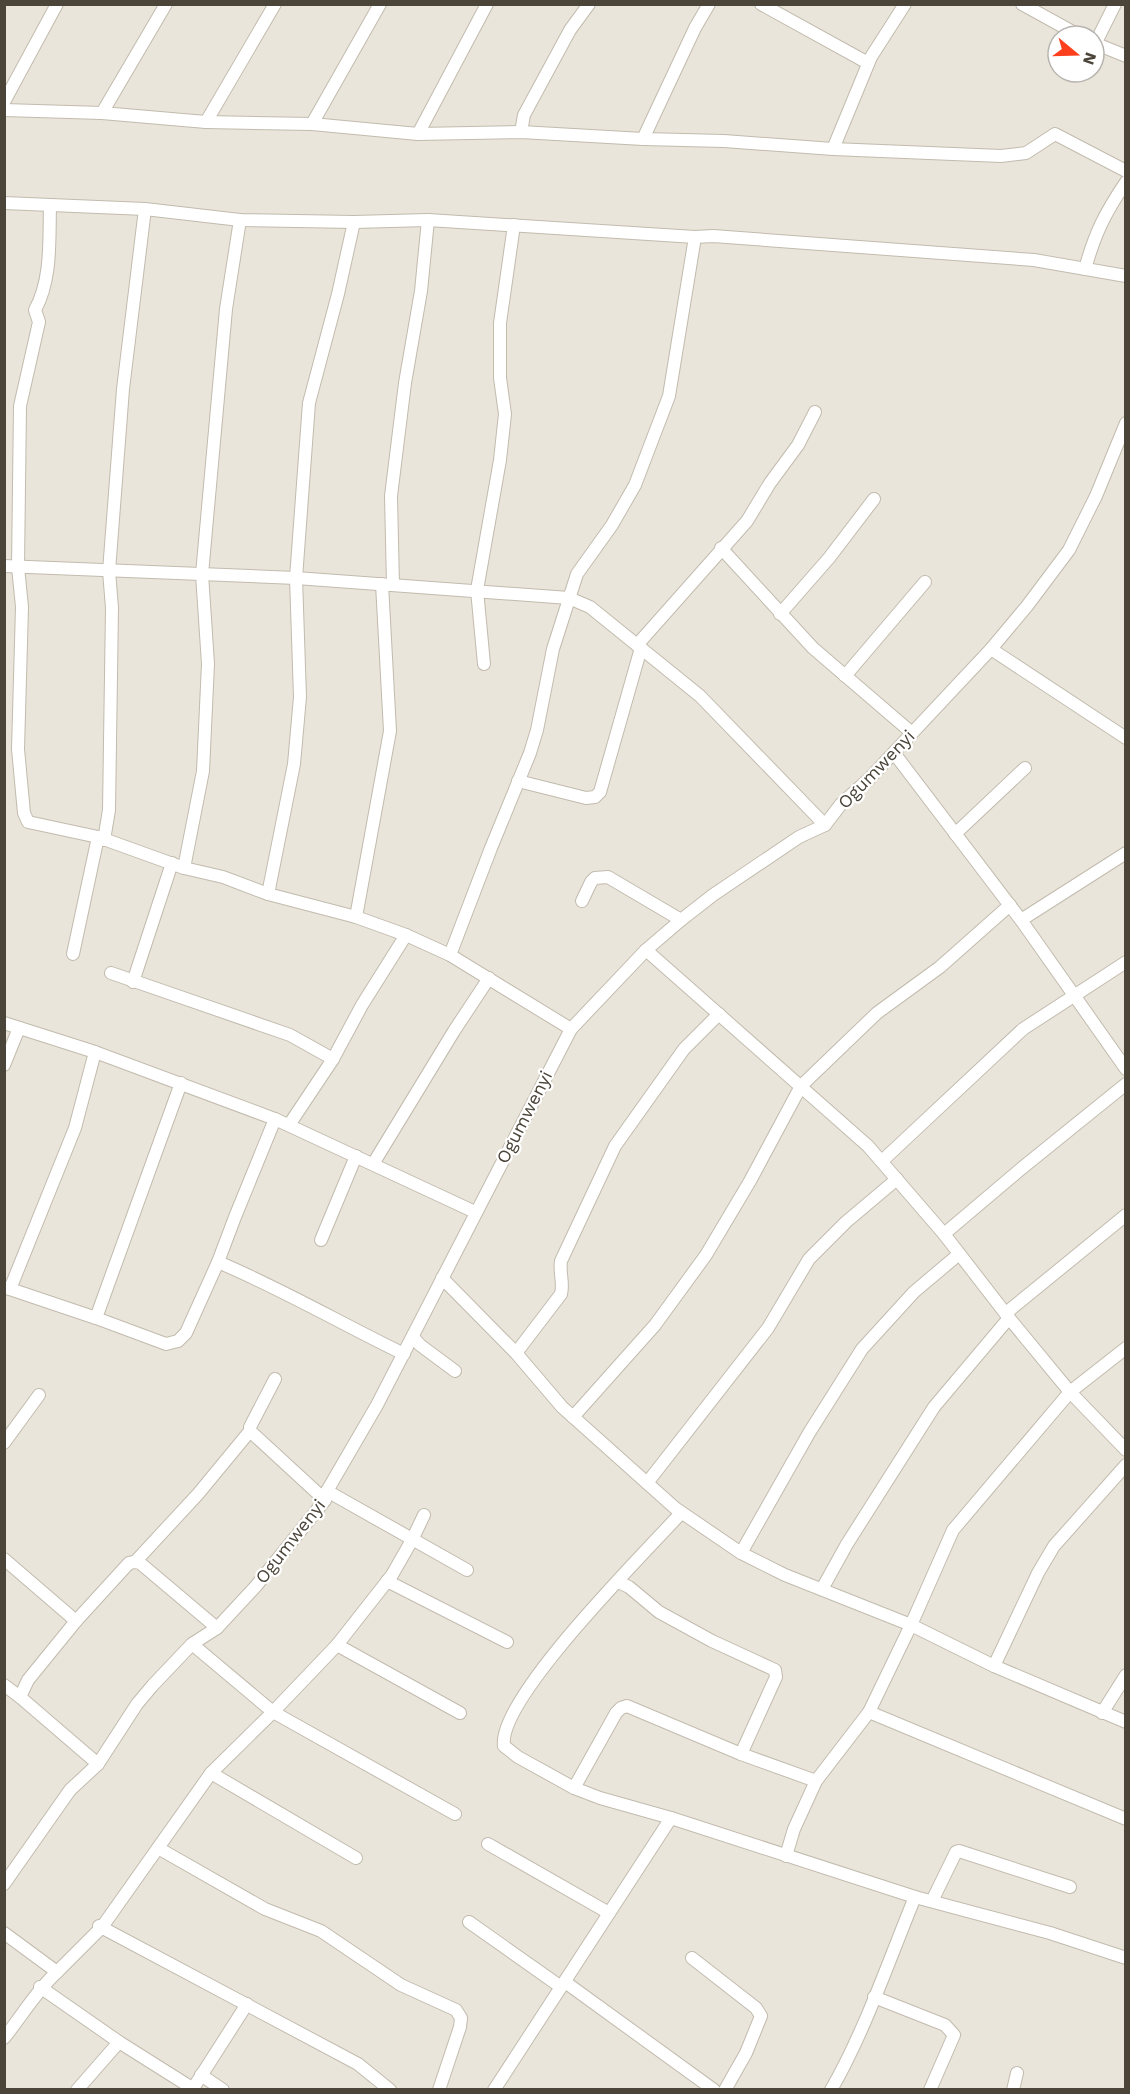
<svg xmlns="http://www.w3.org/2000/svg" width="1130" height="2094" font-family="'Work Sans',sans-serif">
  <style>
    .residential { fill: #eae5da; fill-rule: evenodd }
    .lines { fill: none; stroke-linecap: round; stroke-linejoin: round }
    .minor-casing { stroke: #c2bbae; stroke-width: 14 }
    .minor { stroke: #fff; stroke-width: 12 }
    .labels { text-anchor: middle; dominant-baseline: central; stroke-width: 4.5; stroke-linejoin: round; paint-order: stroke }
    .street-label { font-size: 18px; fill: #4b4439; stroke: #fff }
  </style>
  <rect width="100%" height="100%" fill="#f6f3ec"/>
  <path class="residential" d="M 5,5 L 1125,5 L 1125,2089 L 5,2089 ZM 1058,36 L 1094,36 L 1094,72 L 1058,72 Z"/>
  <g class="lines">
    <g class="minor-casing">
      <g id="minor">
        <polyline points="761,4 868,63"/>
        <polyline points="1022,4 1080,36"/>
        <polyline points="1094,43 1126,56"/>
        <polyline points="1095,44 1115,4"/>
        <polyline points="4,102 57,4"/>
        <polyline points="4,110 102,113 206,122 312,124 418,134 521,132 643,139 724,141 833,149 1001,156 1026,153 1055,134 1126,171"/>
        <polyline points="102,113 166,4"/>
        <polyline points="206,122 275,4"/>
        <polyline points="312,124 380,4"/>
        <polyline points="521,132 524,115 570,30 589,4"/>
        <polyline points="418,134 487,4"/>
        <polyline points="643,139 695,28 709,4"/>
        <polyline points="833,149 871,57 905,4"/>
        <polyline points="4,203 145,209 240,220 354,222 428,220 695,237 713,236 1034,260 1126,276"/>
        <path d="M 50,205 C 49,240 52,279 35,310 L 39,322 L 20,406 L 18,567 L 22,607 L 18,749 L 24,813 L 28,822 L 98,837 L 184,868 L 223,877 L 268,894 L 356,917 L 406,935 L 450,955 L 571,1029"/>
        <path d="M 1085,269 C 1095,233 1105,213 1126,182"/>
        <polyline points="721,548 813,648 912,733"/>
        <polyline points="4,566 296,578 569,598 590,607 700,696 825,825"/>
        <polyline points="393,585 391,496 405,383 421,291 428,220"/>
        <polyline points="780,614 829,558 874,499"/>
        <polyline points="637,645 747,521 770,483 798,445 815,412"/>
        <polyline points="991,649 1126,738"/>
        <polyline points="484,664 477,590 500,460 505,414 500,378 500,323 514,225"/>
        <polyline points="845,676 925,582"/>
        <polyline points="894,753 1021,920 1126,1069"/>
        <polyline points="518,781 586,798 595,797 600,792 641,648"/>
        <polyline points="955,834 1025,768"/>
        <polyline points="104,840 109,810 112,608 109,571 123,389 145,209"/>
        <polyline points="184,868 203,771 208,664 202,574 226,309 240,220"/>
        <polyline points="268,894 294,764 300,697 296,578 309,403 338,294 354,222"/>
        <polyline points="582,901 591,882 595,878 608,877 681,920"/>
        <polyline points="356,917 390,731 382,584"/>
        <polyline points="1021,920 1126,853"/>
        <polyline points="646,950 868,1146 944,1234 1009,1318 1070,1392 1126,1450"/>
        <polyline points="73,954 98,837"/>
        <polyline points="450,955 491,848 530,753 537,730 553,649 577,574 612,525 635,485 669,396 695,237"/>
        <polyline points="111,973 290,1035 333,1059"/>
        <polyline points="133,982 172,863"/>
        <polyline points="4,1023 95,1052 275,1119 475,1212"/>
        <polyline points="4,1065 19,1028"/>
        <polyline points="181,1083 96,1318 166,1344 178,1341 186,1333 218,1262 235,1217 275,1119"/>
        <polyline points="289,1125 333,1059 362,1005 406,935"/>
        <polyline points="882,1161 1023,1029 1126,962"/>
        <polyline points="373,1164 454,1031 489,978"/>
        <polyline points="944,1234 1022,1168 1126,1084"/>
        <polyline points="321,1240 356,1156"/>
        <path d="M 218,1262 C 282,1289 342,1324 404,1354"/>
        <polyline points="442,1278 516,1353 562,1407 675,1508 741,1553 785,1575 911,1625 994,1666 1126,1722"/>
        <polyline points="4,1287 96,1318"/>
        <polyline points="10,1289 75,1128 95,1052"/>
        <polyline points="1006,1313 1126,1215"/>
        <polyline points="413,1337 420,1345 455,1371"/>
        <path d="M 516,1353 L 561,1294 C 564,1282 559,1273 561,1261 L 615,1146 L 684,1049 L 719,1014"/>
        <polyline points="275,1379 250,1427 250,1431 325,1500"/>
        <polyline points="573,1417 655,1325 706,1255 750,1181 801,1086 877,1013 940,967 1010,905"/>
        <polyline points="4,1443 39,1395"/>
        <polyline points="647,1483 768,1328 809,1259 846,1222 897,1179"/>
        <polyline points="327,1491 467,1570"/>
        <path d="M 681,1513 C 646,1552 497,1699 504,1746 L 518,1757 L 574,1788 L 600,1798 L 671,1818 L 915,1897 L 1050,1933 L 1126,1958"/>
        <polyline points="741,1553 809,1433 862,1349 914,1292 959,1254"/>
        <polyline points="4,1559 76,1621"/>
        <polyline points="135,1562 198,1494 250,1431"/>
        <polyline points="387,1581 507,1642"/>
        <polyline points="618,1582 629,1587 659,1612 712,1641 775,1670 776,1677 741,1754"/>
        <polyline points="822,1589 847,1544 934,1407 1009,1318"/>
        <polyline points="192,1644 273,1712 455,1814"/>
        <polyline points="337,1645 460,1713"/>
        <polyline points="994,1666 1038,1573 1054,1546 1126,1465"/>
        <polyline points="4,1685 20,1697"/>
        <polyline points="869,1712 1126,1819"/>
        <polyline points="1102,1713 1126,1675"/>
        <polyline points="98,1764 20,1697 28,1680 76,1621 129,1563 135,1562 140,1563 217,1628"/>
        <polyline points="211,1773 356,1858"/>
        <polyline points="574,1788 616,1713 621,1708 627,1706 741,1754 816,1781"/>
        <polyline points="488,1844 609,1913"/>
        <polyline points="158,1848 265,1909 321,1931 401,1985 456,2010 461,2018 460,2027 439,2090"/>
        <polyline points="786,1856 794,1829 816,1781 869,1712 911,1625 953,1530 1070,1392 1126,1348"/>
        <polyline points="4,1884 70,1790 98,1764 137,1704 153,1685 192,1644 217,1628 256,1586 325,1500 327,1491 377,1405 571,1029 646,950 681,920 713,895 799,837 825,825 841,804 869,779 991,649 1027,606 1069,550 1096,496 1126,423"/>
        <polyline points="932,1901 956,1852 959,1851 1070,1887"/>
        <polyline points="469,1922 561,1987"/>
        <polyline points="102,1927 99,1926 358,2064 390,2090"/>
        <polyline points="4,1933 57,1972 102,1927 211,1773 273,1712 337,1645 392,1575 412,1540 424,1515"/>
        <polyline points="692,1958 756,2008 761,2016 746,2053 725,2090"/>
        <polyline points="565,1982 714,2090"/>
        <polyline points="40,1987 119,2042 77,2090"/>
        <polyline points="874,1997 945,2025 954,2035 930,2090"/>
        <path d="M 4,2038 C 22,2016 36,1991 57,1972"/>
        <polyline points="119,2042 192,2088"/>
        <polyline points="201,2075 223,2090"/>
        <polyline points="192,2090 247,2004"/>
        <polyline points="494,2090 671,1818"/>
        <path d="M 831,2090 C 865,2031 889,1960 915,1897"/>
        <polyline points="1013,2090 1017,2073"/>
      </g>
    </g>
    <use href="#minor" class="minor"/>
  </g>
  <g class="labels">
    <g class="street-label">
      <text transform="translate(876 769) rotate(-46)">Ogumwenyi</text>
      <text transform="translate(524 1117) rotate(-63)">Ogumwenyi</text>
      <text transform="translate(290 1541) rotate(-52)">Ogumwenyi</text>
    </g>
  </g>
  <rect width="1130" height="2094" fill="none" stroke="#4b4439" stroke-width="12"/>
  <g transform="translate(1076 54) rotate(109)"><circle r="28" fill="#ffffff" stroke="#b7b4b0" stroke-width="1.5"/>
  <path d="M0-4.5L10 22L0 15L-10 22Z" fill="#fc3f1d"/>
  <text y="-9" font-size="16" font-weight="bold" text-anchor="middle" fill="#4b4439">N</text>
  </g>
</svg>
